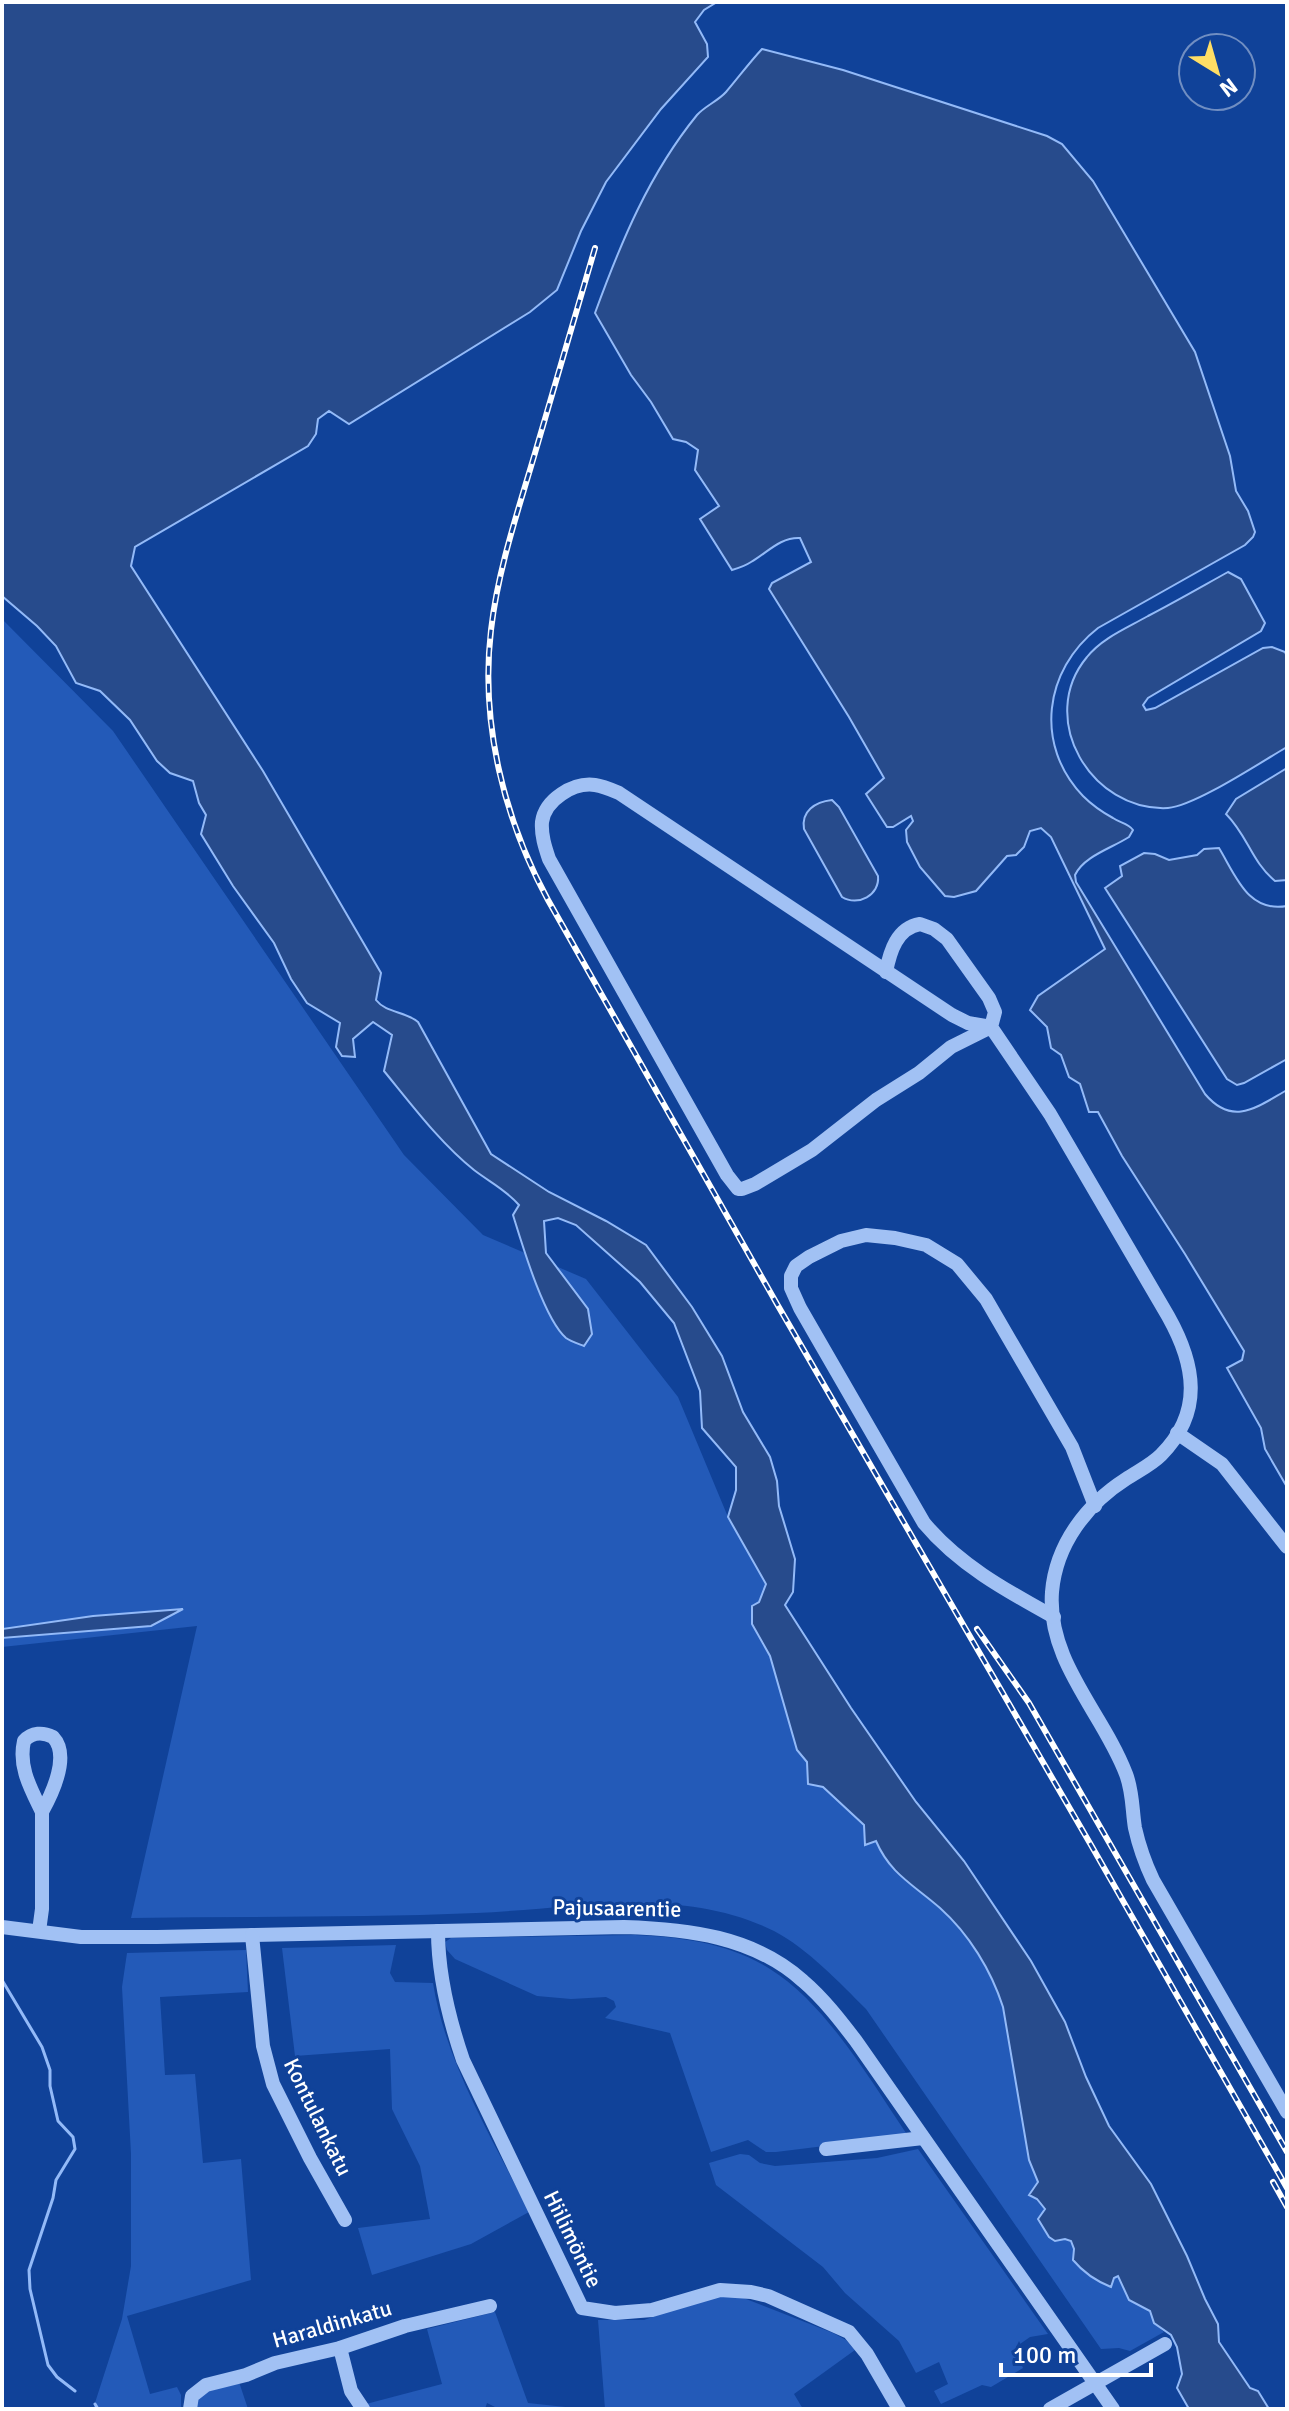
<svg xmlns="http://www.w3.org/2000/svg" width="1289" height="2411" font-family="Signika,sans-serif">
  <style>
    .green { fill: #235ab8 }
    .water { fill: #274b8c; stroke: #93baf8; stroke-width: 2 }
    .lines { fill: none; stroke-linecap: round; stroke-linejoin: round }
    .stream { stroke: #93baf8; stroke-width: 3 }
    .minor { stroke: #a1c1f4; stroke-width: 14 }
    .rail-casing { stroke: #fff; stroke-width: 6 }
    .rail { stroke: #104299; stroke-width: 3; stroke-dasharray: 9; stroke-linecap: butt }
    .labels { text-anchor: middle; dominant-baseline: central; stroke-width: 6; stroke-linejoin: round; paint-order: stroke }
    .street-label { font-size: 22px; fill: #fff; stroke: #104299 }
  </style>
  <rect width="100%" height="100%" fill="#104299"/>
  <g class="green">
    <path d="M 2,619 L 113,731 L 404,1155 L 483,1235 L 586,1279 L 678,1397 L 728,1517 L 766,1584 L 759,1602 L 752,1606 L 752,1624 L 770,1656 L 797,1750 L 807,1762 L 809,1773 L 864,1825 L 865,1844 L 876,1840 C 889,1874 914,1885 939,1908 C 969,1934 991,1970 1003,2007 L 1029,2160 L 1038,2182 L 1037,2199 L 1045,2209 L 1049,2237 L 1055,2241 L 1065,2239 L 1071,2241 L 1074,2249 L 1114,2277 L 1118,2275 L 1129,2300 L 1150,2311 L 1154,2323 L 1164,2332 L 1130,2351 L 1119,2348 L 1101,2349 L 866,2009 C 840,1983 807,1948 774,1931 C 682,1885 573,1909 476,1913 C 361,1918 246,1916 131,1918 L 197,1626 L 2,1647 Z"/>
    <path d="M 635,1935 C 681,1937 729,1943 770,1969 C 826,2004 869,2078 906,2133 L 905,2136 L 776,2152 L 766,2152 L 748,2140 L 711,2152 L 670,2033 L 605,2018 L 616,2007 L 614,2001 L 606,1997 L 571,1999 L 537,1996 L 455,1959 L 447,1950 L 445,1942 L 451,1938 Z"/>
    <path d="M 396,1945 L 390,1973 L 395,1982 L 433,1983 C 446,2064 493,2139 529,2212 L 471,2244 L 372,2275 L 358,2228 L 430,2219 L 420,2166 L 392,2109 L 390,2049 L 295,2056 L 282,1948 Z"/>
    <polygon points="246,1950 248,1992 160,1997 165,2075 195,2074 203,2163 241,2159 251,2280 127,2316 150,2394 177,2387 181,2395 181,2409 93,2409 122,2319 131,2266 131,2154 122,1987 127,1953"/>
    <polygon points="918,2149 1048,2334 1030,2337 1020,2344 1018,2356 1023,2368 991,2387 982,2385 941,2404 934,2391 948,2384 939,2362 916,2373 899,2341 845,2293 823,2267 716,2185 709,2163 740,2154 749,2155 760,2163 775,2166 877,2158"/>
    <polygon points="716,2295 741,2297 833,2333 846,2340 855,2350 794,2394 803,2409 605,2409 598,2320 644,2320"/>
    <polygon points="495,2312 528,2403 584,2409 499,2409 487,2403 485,2409 372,2409 366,2404 442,2384 427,2329"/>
    <polygon points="239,2382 248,2409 195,2409 199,2394"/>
  </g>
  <g class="water">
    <path d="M 2,2 L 717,2 L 704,10 L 695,22 L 707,44 L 708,57 L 661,109 L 606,182 L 581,231 L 557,290 L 530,312 L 349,424 L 329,411 L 318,419 L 316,434 L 308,446 L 135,547 L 131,566 L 263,771 L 381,973 L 376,1000 C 386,1013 405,1011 418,1022 L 491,1154 L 549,1192 L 606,1221 L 646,1245 L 692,1307 L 722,1356 L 743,1412 L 770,1457 L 777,1481 L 779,1506 L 795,1559 L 793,1592 L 785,1605 L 851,1708 L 916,1802 L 964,1861 L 1031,1961 L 1065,2022 L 1086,2077 L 1109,2126 L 1151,2184 L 1187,2256 L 1205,2299 L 1218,2324 L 1219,2342 L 1250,2388 L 1258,2391 L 1269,2409 L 1189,2409 L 1177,2388 L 1182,2374 L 1177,2347 L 1171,2335 L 1154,2323 L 1150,2311 L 1129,2300 L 1118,2276 L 1114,2278 L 1111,2287 C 1096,2281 1083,2272 1073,2260 L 1074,2249 L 1071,2241 L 1065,2239 L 1055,2241 L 1049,2237 L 1038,2219 L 1045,2209 L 1037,2199 L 1029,2195 L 1038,2182 L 1029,2160 L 1003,2007 C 991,1970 969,1934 940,1908 C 914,1885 890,1874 876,1841 L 865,1845 L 864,1825 L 823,1787 L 808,1784 L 807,1762 L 797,1750 L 770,1656 L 752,1624 L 752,1606 L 759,1602 L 766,1584 L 728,1517 L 736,1490 L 736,1467 L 702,1428 L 700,1391 L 674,1323 L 640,1282 L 576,1225 L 558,1218 L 544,1221 L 546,1253 L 588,1309 L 592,1334 L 584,1346 C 579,1344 570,1341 566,1338 C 544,1319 522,1244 513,1215 L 519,1205 C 505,1189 491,1183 474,1170 C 441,1144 411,1104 384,1071 L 392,1035 L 373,1022 L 353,1039 L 355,1057 L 342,1056 L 336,1047 L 340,1023 L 307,1003 L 291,979 L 274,943 L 233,886 L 201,834 L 206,815 L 199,803 L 193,781 L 170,773 L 157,761 L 130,720 L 100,691 L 76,683 L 56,646 L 37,626 L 2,596 Z"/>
    <path d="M 762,49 L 843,70 L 1047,136 L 1062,144 L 1093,181 L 1195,352 L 1230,456 L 1236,491 L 1248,511 L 1255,532 L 1253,537 L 1245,545 L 1098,628 C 1044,670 1034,745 1083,796 C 1092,805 1102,812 1113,818 C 1120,823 1128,823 1133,830 L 1129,837 C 1112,848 1084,856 1075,875 L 1076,882 L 1205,1094 C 1233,1127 1257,1107 1287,1090 L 1287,1487 L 1265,1449 L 1261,1428 L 1227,1368 L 1242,1360 L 1244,1351 L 1185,1254 L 1122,1156 L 1098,1112 L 1089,1112 L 1080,1084 L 1069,1077 L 1061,1055 L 1051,1048 L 1047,1027 L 1030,1010 L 1038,996 L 1105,949 L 1051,837 L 1041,828 L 1030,831 L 1024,847 L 1016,855 L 1007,856 L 976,891 L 954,897 L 945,896 L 920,867 L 907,842 L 906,830 L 913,821 L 911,816 L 893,827 L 887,827 L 866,794 L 884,778 L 849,717 L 769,589 L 772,583 L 811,562 L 800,538 C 780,537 767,553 751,562 C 745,566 739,568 732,570 L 700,519 L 719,506 L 695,470 L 698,450 L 686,442 L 673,439 L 651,402 L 631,375 L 595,313 C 621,242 649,174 697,115 C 705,106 718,101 726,92 C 738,78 749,63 762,49 Z"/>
    <path d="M 1228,572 L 1241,579 L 1265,623 L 1261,631 L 1148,698 L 1143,705 L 1146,710 L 1155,708 L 1263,648 L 1272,647 L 1285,652 L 1287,657 L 1287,747 C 1261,762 1195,806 1168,808 C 1091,812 1036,718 1087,657 C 1102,638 1127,628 1148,616 C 1175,602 1201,587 1228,572 Z"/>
    <path d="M 1287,768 L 1287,880 L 1275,881 C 1251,861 1248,836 1226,814 L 1236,799 Z"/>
    <path d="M 832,800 L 839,807 L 878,876 C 880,895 858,907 842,897 L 804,829 C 801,811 815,802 832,800 Z"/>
    <path d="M 1219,848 C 1236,876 1248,913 1287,906 L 1287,1059 L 1244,1083 L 1237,1085 L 1227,1079 L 1105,888 L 1122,876 L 1120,866 L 1144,853 L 1155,854 L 1169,860 L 1197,855 L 1204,849 Z"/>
    <polygon points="183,1609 151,1626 2,1638 2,1629 93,1616"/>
  </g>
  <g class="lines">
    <g class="stream">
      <polyline points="2,1980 42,2047 50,2070 50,2086 58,2121 73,2137 75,2149 56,2180 53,2198 29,2270 30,2289 48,2365 57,2377 75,2391"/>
      <polyline points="95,2404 98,2409"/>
    </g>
    <g class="minor">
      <path d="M 886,972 C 890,951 897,928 920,924 L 934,929 L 947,939 L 989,998 L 995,1012 L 991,1027 L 951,1047 L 919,1073 L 876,1100 L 812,1150 L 755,1184 L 742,1189 L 738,1189 L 727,1175 L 549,859 C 545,847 541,835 542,822 C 545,800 573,782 595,785 C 603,786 612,790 619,793 L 952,1015 L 968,1023 L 991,1027 L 1050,1114 L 1168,1316 C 1195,1364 1204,1412 1161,1455 C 1151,1465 1138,1471 1126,1479 C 1087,1504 1056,1544 1052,1592 C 1047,1662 1103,1713 1126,1774 C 1133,1792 1132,1810 1135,1828 C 1139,1846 1145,1863 1153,1880 L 1287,2112"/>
      <polyline points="1177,1433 1222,1464 1287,1547"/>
      <path d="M 1054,1617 C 1007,1591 959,1565 924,1523 L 800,1308 L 791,1288 L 791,1276 L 796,1266 L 809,1257 L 841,1241 L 866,1235 L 895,1238 L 926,1245 L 957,1264 L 986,1299 L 1072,1447 L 1095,1506"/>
      <path d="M 2,1927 L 81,1937 L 157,1937 L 624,1927 C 687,1929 753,1936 803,1981 C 823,1998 840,2020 856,2041 L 1113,2409"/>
      <path d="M 39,1931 L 42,1909 L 42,1812 C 53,1792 70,1755 53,1737 C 43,1732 32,1732 24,1741 C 18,1767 31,1789 42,1812"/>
      <path d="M 438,1931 C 438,1974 449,2019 463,2060 L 582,2308 L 615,2313 L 652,2310 L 720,2290 L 751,2292 L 768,2296 L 849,2332 L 867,2354 L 899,2409"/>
      <polyline points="252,1935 263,2046 273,2084 310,2158 345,2220"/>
      <polyline points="826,2149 923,2138"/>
      <polyline points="340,2348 351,2391 363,2409"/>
      <polyline points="190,2409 192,2396 206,2385 246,2375 275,2363 340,2348 405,2326 490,2306"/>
      <polyline points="1050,2409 1165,2344"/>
    </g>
    <g class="rail-casing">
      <g id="rail">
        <path d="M 595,248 C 575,316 555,384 535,453 C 518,511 498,569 491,630 C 480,723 504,819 548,900 L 777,1304 L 1091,1845 L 1287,2188"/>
        <polyline points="977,1629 1029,1703 1287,2152"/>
        <polyline points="1273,2182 1287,2207"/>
      </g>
    </g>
    <use href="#rail" class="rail"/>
  </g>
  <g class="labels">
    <g class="street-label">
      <text transform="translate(617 1908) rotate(1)">Pajusaarentie</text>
      <text transform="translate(318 2117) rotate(64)">Kontulankatu</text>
      <text transform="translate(573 2239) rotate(64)">Hiilimöntie</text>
      <text transform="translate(332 2324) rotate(-16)">Haraldinkatu</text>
    </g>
  </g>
  <rect width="1289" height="2411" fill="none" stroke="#ffffff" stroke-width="8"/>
  <g transform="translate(1217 72) rotate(143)"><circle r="38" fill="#104299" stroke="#708ec2" stroke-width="2"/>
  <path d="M0-6L14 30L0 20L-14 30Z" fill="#ffde65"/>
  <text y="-12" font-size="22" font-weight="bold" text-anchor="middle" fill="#ffffff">N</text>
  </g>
  <path d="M1001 2363v12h150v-12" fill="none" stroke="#ffffff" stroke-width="4"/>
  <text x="1013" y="2363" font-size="24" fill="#ffffff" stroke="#104299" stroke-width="6" paint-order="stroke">100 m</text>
</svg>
